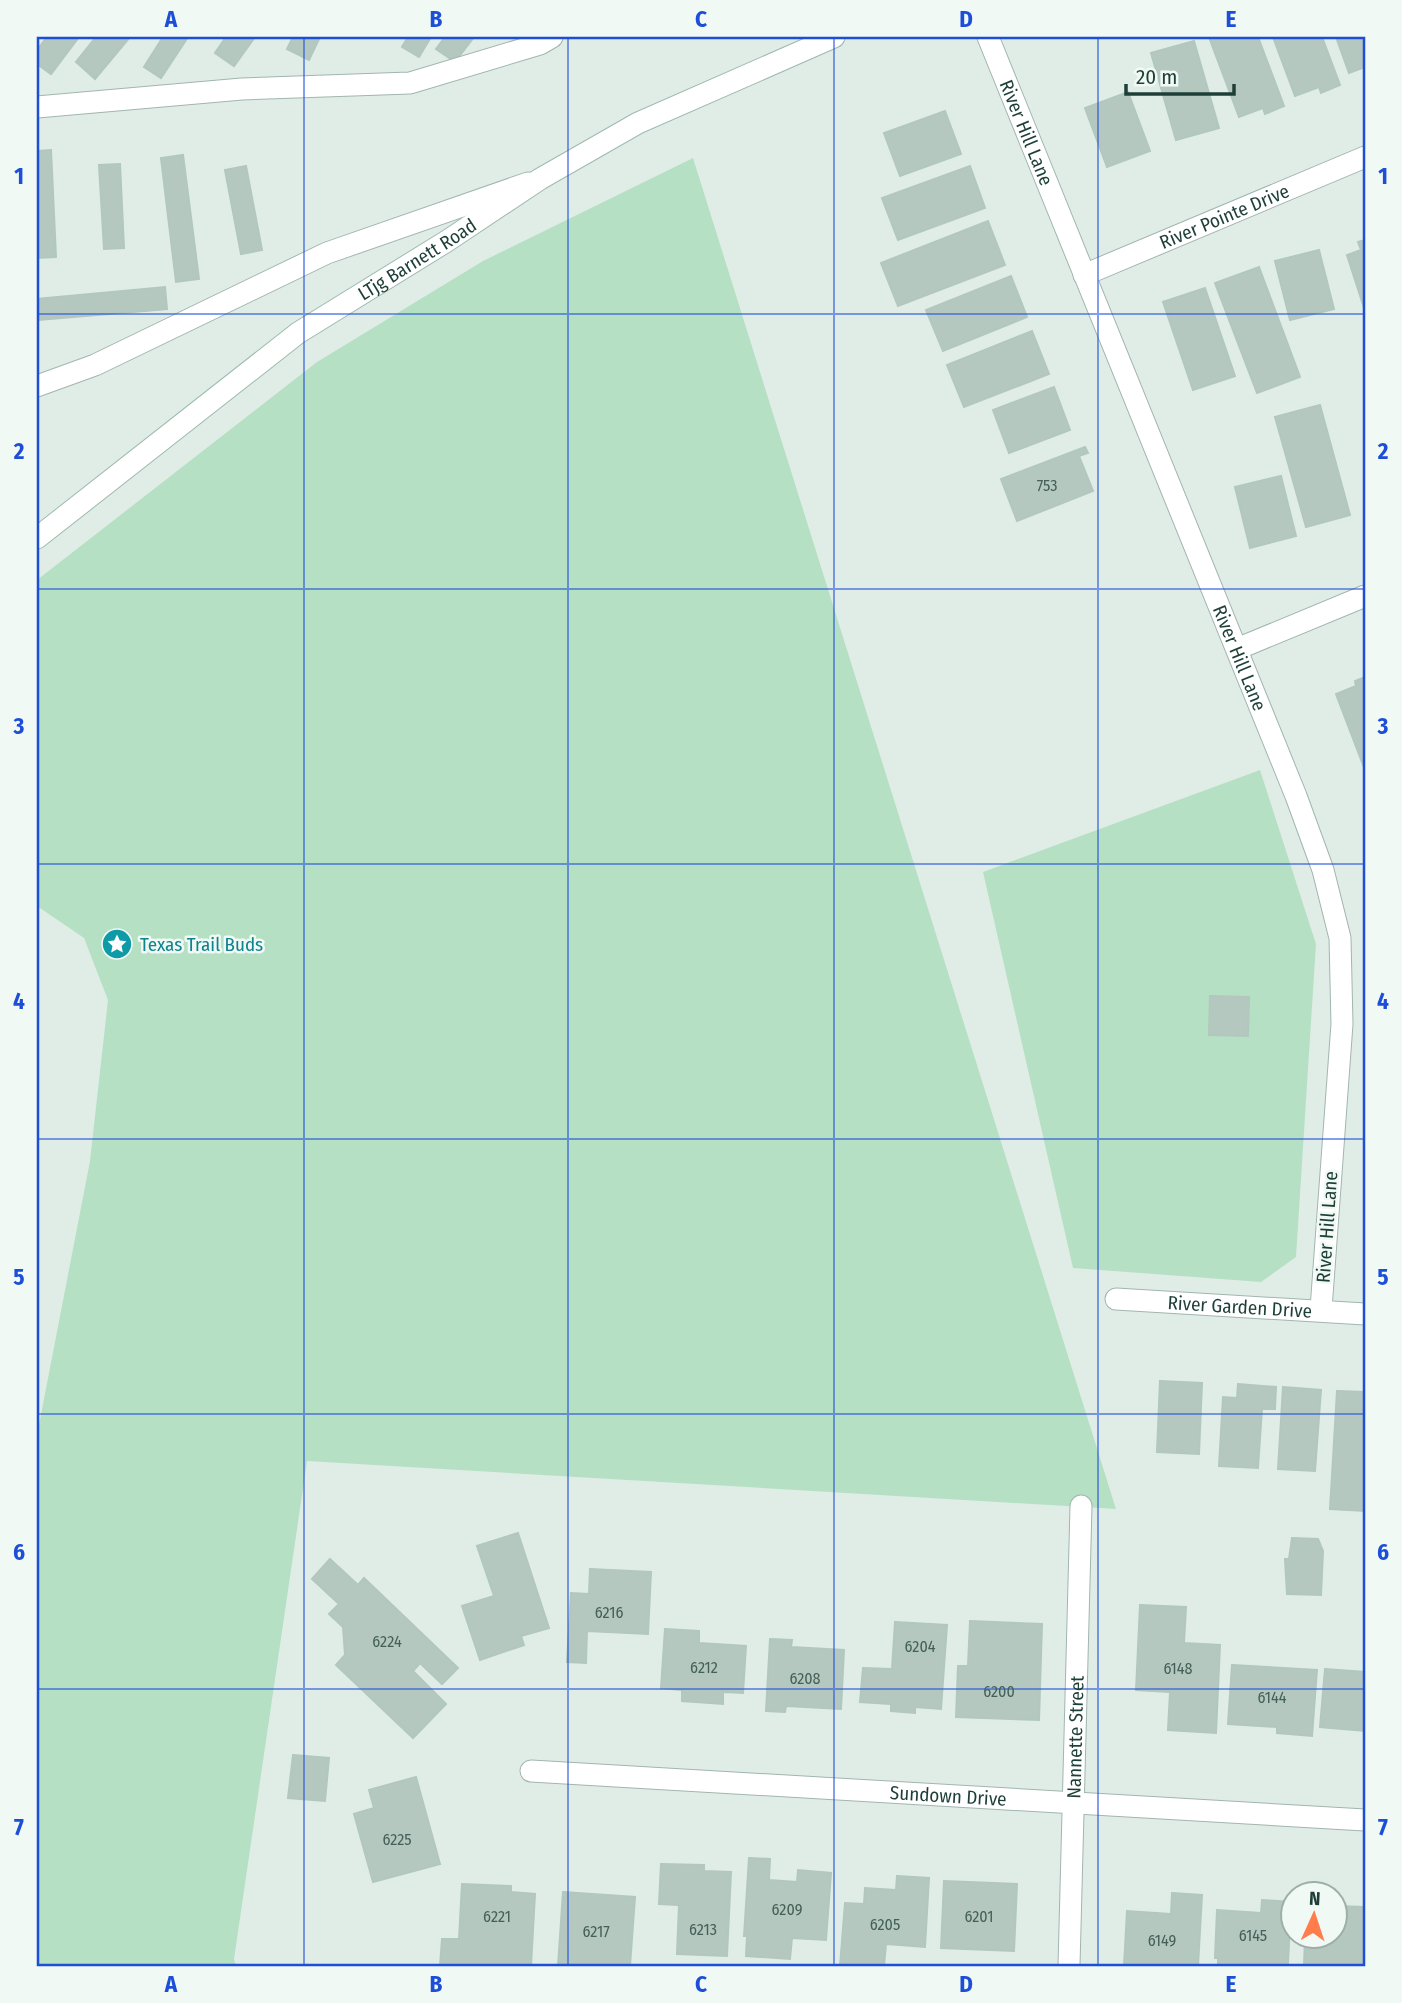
<svg xmlns="http://www.w3.org/2000/svg" width="1402" height="2003" font-family="'Fira Sans Condensed',sans-serif">
  <style>
    .green { fill: #b6e0c3 }
    .building { fill: #b5c8c0; stroke: #b1c7bf; stroke-width: 2 }
    .lines { fill: none; stroke-linecap: round; stroke-linejoin: round }
    .street-casing { stroke: #a2b5af; stroke-width: 23 }
    .secondary-casing { stroke: #9dbab0; stroke-width: 23 }
    .street { stroke: #fff; stroke-width: 21 }
    .secondary { stroke: #fff; stroke-width: 21 }
    .grid { fill: none; stroke: #1d4ed8; stroke-width: 2; stroke-opacity: 0.55 }
    .labels { text-anchor: middle; dominant-baseline: central; stroke-width: 5; stroke-linejoin: round; paint-order: stroke }
    .number-label { font-size: 16px; fill: #446159 }
    .street-label { font-size: 19px; fill: #1e3f37; stroke: #f1f9f5 }
    .culture-label { font-size: 19px; fill: #0d838f; stroke: #f1f9f5; text-anchor: start }
    .neatline { fill: none; stroke: #1d4ed8; stroke-width: 2.5 }
    .grid-label { font-size: 23px; text-anchor: middle; font-weight: bold; fill: #1d4ed8 }
  </style>
  <rect width="100%" height="100%" fill="#e0ede7"/>
  <g class="green">
    <polygon points="693,158 1116,1509 307,1461 234,1959 236,1966 37,1966 37,1435 90,1161 108,1000 84,938 37,906 37,580 317,362 483,261"/>
    <polygon points="1260,770 1316,944 1296,1257 1261,1282 1073,1268 983,872"/>
  </g>
  <g class="building">
    <polygon points="47,37 79,37 51,74 37,64 37,50"/>
    <polygon points="96,37 130,37 95,79 76,62"/>
    <polygon points="163,37 188,37 161,78 144,67"/>
    <polygon points="226,37 255,37 234,66 215,53"/>
    <polygon points="293,37 320,37 309,60 287,49"/>
    <polygon points="408,37 431,37 419,57 402,47"/>
    <polygon points="445,37 474,37 455,62 436,49"/>
    <polygon points="1209,37 1258,37 1284,106 1265,114 1263,108 1239,117"/>
    <polygon points="1273,37 1322,37 1340,85 1321,93 1319,87 1295,96"/>
    <polygon points="1336,37 1365,37 1365,67 1349,73"/>
    <polygon points="1194,41 1219,128 1176,140 1151,53"/>
    <polygon points="1128,92 1150,151 1107,167 1085,108"/>
    <polygon points="945,111 961,154 900,176 884,133"/>
    <polygon points="51,150 56,257 37,258 37,151"/>
    <polygon points="183,155 199,279 176,282 161,158"/>
    <polygon points="120,164 124,248 104,249 99,165"/>
    <polygon points="246,166 262,250 241,254 225,170"/>
    <polygon points="970,166 985,208 898,240 882,198"/>
    <polygon points="988,221 1005,265 898,306 881,263"/>
    <polygon points="1365,240 1365,311 1347,255 1361,250 1358,242"/>
    <polygon points="1319,250 1334,309 1290,320 1275,261"/>
    <polygon points="1259,267 1300,377 1257,393 1215,283"/>
    <polygon points="1011,276 1027,317 943,351 926,310"/>
    <polygon points="165,287 167,309 39,320 37,299"/>
    <polygon points="1205,288 1235,376 1193,390 1163,302"/>
    <polygon points="1032,331 1049,374 964,407 947,365"/>
    <polygon points="1054,387 1070,430 1009,453 993,410"/>
    <polygon points="1320,405 1350,515 1306,527 1275,417"/>
    <polygon points="1085,447 1088,453 1079,456 1093,491 1017,521 1001,479"/>
    <polygon points="1281,476 1296,536 1250,548 1235,487"/>
    <polygon points="1365,677 1365,770 1336,694 1356,686 1355,681"/>
    <polygon points="1210,996 1249,997 1248,1036 1209,1035"/>
    <polygon points="1160,1381 1202,1383 1199,1454 1157,1452"/>
    <polygon points="1238,1384 1276,1387 1275,1409 1262,1409 1258,1468 1219,1466 1223,1397 1237,1398"/>
    <polygon points="1283,1387 1321,1390 1315,1471 1278,1469"/>
    <polygon points="1337,1391 1365,1392 1365,1511 1330,1509"/>
    <polygon points="518,1533 549,1628 521,1636 524,1645 480,1660 462,1606 494,1596 477,1546"/>
    <polygon points="1292,1538 1318,1539 1323,1551 1321,1595 1287,1594 1285,1559 1289,1559"/>
    <polygon points="330,1559 358,1585 364,1578 458,1668 442,1684 420,1663 413,1671 446,1704 413,1738 336,1665 345,1655 343,1627 329,1614 339,1604 312,1579"/>
    <polygon points="590,1569 651,1572 648,1634 587,1631 586,1663 567,1662 571,1593 589,1594"/>
    <polygon points="1140,1605 1186,1607 1184,1643 1220,1645 1216,1733 1168,1730 1170,1692 1136,1690"/>
    <polygon points="970,1621 1042,1624 1039,1720 956,1717 958,1666 968,1666"/>
    <polygon points="895,1622 947,1625 941,1709 915,1707 915,1713 891,1711 891,1704 860,1702 863,1668 892,1669"/>
    <polygon points="665,1629 699,1631 699,1643 746,1646 743,1693 723,1692 723,1704 682,1701 682,1690 661,1688"/>
    <polygon points="770,1639 792,1640 791,1647 844,1650 841,1709 786,1706 785,1712 766,1711"/>
    <polygon points="1232,1665 1317,1670 1312,1736 1277,1733 1277,1727 1228,1724"/>
    <polygon points="1325,1669 1365,1672 1365,1731 1320,1727"/>
    <polygon points="293,1755 329,1758 325,1801 288,1798"/>
    <polygon points="416,1777 440,1864 373,1882 354,1814 374,1808 369,1790"/>
    <polygon points="749,1858 770,1859 769,1880 797,1882 798,1870 831,1873 826,1940 792,1938 790,1959 746,1956 747,1936 744,1936"/>
    <polygon points="661,1864 704,1865 704,1871 731,1872 727,1956 677,1954 679,1905 659,1904"/>
    <polygon points="897,1876 929,1878 925,1947 886,1944 884,1966 840,1966 845,1903 864,1904 865,1888 896,1890"/>
    <polygon points="944,1881 1017,1884 1014,1951 941,1948"/>
    <polygon points="462,1884 511,1886 511,1892 535,1894 531,1966 440,1966 442,1939 459,1939"/>
    <polygon points="563,1892 635,1897 630,1966 558,1966"/>
    <polygon points="1172,1893 1202,1895 1198,1966 1124,1966 1127,1911 1171,1914"/>
    <polygon points="1262,1900 1291,1902 1288,1963 1218,1966 1218,1958 1215,1958 1217,1910 1261,1913"/>
    <polygon points="1336,1906 1365,1907 1365,1966 1304,1966 1305,1937 1336,1937"/>
  </g>
  <g class="lines">
    <g class="street-casing">
      <g id="street">
        <path id="s1" d="M 988,37 L 1296,796 L 1323,870 L 1340,938 L 1342,1024 L 1321,1309"/>
        <polyline points="37,107 242,89 410,83 540,44 552,37"/>
        <path id="s2" d="M 1084,275 L 1365,157"/>
        <polyline points="37,386 95,365 327,253 528,183"/>
        <polyline points="1237,649 1365,596"/>
        <path id="s3" d="M 1116,1299 L 1365,1314"/>
        <path id="s4" d="M 531,1771 L 1365,1820"/>
        <path id="s5" d="M 1069,1966 L 1081,1506"/>
      </g>
    </g>
    <g class="secondary-casing">
      <g id="secondary">
        <path id="s6" d="M 37,538 L 298,333 L 447,241 L 540,179 L 638,123 L 834,37"/>
      </g>
    </g>
    <use href="#street" class="street"/>
    <use href="#secondary" class="secondary"/>
  </g>
  <path class="grid" d="M 304,37 L 304,1966M 568,37 L 568,1966M 834,37 L 834,1966M 1098,37 L 1098,1966M 37,314 L 1365,314M 37,589 L 1365,589M 37,864 L 1365,864M 37,1139 L 1365,1139M 37,1414 L 1365,1414M 37,1689 L 1365,1689"/>
  <defs>
    <g id="sight-disc" transform="scale(1.575)"><circle r="9.5" fill="#0f9aa8" stroke="#f1f9f5"/><path d="M0-6L1.8-2.2L6-1.7L2.9 1.2L3.7 5.4L0 3.3L-3.7 5.4L-2.9 1.2L-6-1.7L-1.8-2.2Z" fill="#fff"/></g>
  </defs>
  <g fill-rule="evenodd">
    <use href="#sight-disc" x="117" y="944"/>
  </g>
  <g class="labels">
    <g class="number-label">
      <text x="1047" y="485">753</text>
      <text x="609" y="1612">6216</text>
      <text x="387" y="1641">6224</text>
      <text x="920" y="1646">6204</text>
      <text x="704" y="1667">6212</text>
      <text x="1178" y="1668">6148</text>
      <text x="805" y="1678">6208</text>
      <text x="999" y="1691">6200</text>
      <text x="1272" y="1697">6144</text>
      <text x="397" y="1839">6225</text>
      <text x="787" y="1909">6209</text>
      <text x="497" y="1916">6221</text>
      <text x="979" y="1916">6201</text>
      <text x="885" y="1924">6205</text>
      <text x="703" y="1929">6213</text>
      <text x="596" y="1931">6217</text>
      <text x="1253" y="1935">6145</text>
      <text x="1162" y="1940">6149</text>
    </g>
    <g class="street-label">
      <text stroke="none"><textPath href="#s1" startOffset="103">River Hill Lane</textPath></text>
      <text stroke="none"><textPath href="#s2" startOffset="152">River Pointe Drive</textPath></text>
      <text stroke="none"><textPath href="#s6" startOffset="472">LTjg Barnett Road</textPath></text>
      <text stroke="none"><textPath href="#s1" startOffset="670">River Hill Lane</textPath></text>
      <text transform="translate(1327 1227) rotate(-86)">River Hill Lane</text>
      <text stroke="none"><textPath href="#s3" startOffset="124">River Garden Drive</textPath></text>
      <text stroke="none"><textPath href="#s5" startOffset="229">Nannette Street</textPath></text>
      <text stroke="none"><textPath href="#s4" startOffset="418">Sundown Drive</textPath></text>
    </g>
    <g class="culture-label">
      <text x="140" y="944">Texas Trail Buds</text>
    </g>
  </g>
  <rect width="1402" height="2003" fill="none" stroke="#f1f9f5" stroke-width="77"/>
  <g transform="translate(1314 1915) rotate(3)"><circle r="33" fill="#f1f9f5" stroke="#9dafa9" stroke-width="2"/>
  <path d="M0-5L12 26L0 18L-12 26Z" fill="#ff7d4b"/>
  <text y="-10" font-size="19" font-weight="bold" text-anchor="middle" fill="#1e3f37">N</text>
  </g>
  <path d="M1126 84v10h108v-10" fill="none" stroke="#1e3f37" stroke-width="3.5"/>
  <text x="1136" y="84" font-size="21" fill="#1e3f37" stroke="#f1f9f5" stroke-width="5" paint-order="stroke">20 m</text>
  <rect x="38" y="38" width="1326" height="1927" class="neatline"/>
  <g class="grid-label">
    <text x="171" y="27">A</text>
    <text x="436" y="27">B</text>
    <text x="701" y="27">C</text>
    <text x="966" y="27">D</text>
    <text x="1231" y="27">E</text>
    <text x="19" y="184">1</text>
    <text x="1383" y="184">1</text>
    <text x="19" y="459">2</text>
    <text x="1383" y="459">2</text>
    <text x="19" y="734">3</text>
    <text x="1383" y="734">3</text>
    <text x="19" y="1009">4</text>
    <text x="1383" y="1009">4</text>
    <text x="19" y="1285">5</text>
    <text x="1383" y="1285">5</text>
    <text x="19" y="1560">6</text>
    <text x="1383" y="1560">6</text>
    <text x="19" y="1835">7</text>
    <text x="1383" y="1835">7</text>
    <text x="171" y="1992">A</text>
    <text x="436" y="1992">B</text>
    <text x="701" y="1992">C</text>
    <text x="966" y="1992">D</text>
    <text x="1231" y="1992">E</text>
  </g>
</svg>
